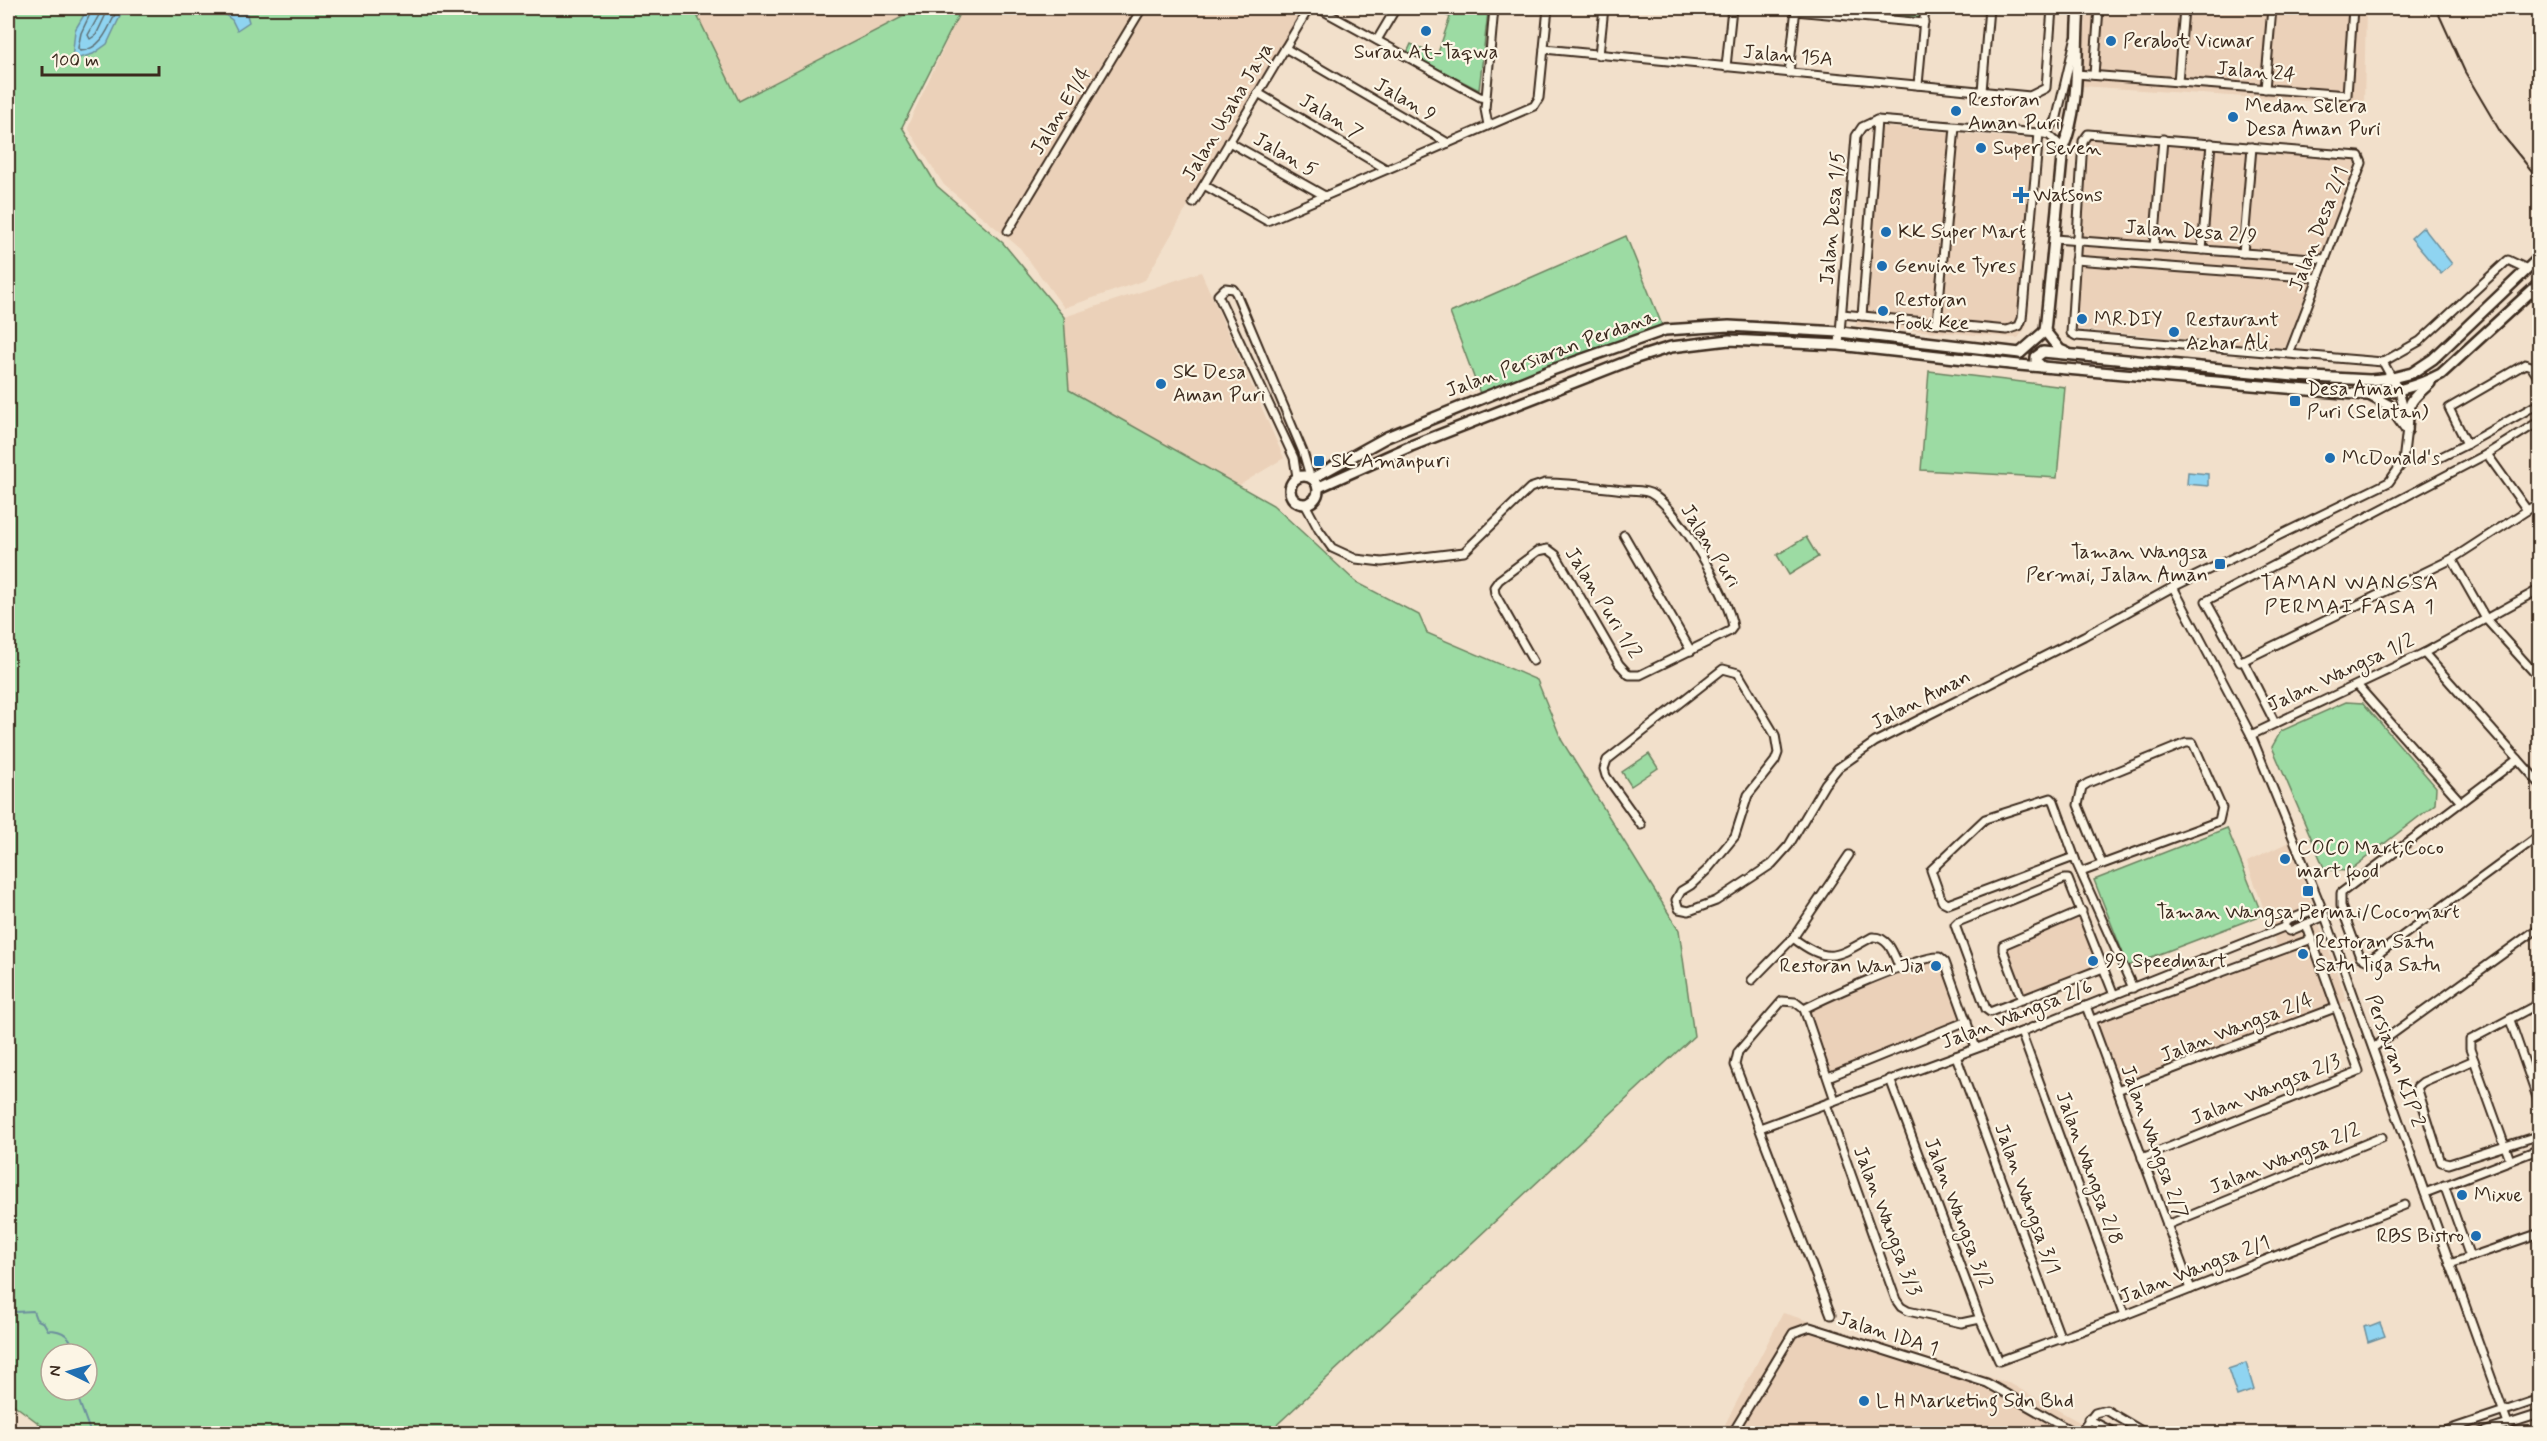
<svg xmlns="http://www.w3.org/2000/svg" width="2547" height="1441" font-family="Mynerve,sans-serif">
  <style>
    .built { fill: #ebd1b9 }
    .green { fill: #9cdba3; stroke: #6c8260; stroke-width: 1.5; fill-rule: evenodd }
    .water { fill: #8fd4f1; stroke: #6d909d; stroke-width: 1.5 }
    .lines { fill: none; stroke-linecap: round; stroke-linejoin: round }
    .shore { stroke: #5d6e72; stroke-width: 1.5 }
    .stream { stroke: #6d909d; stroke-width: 2 }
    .street-casing { stroke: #3b2a1e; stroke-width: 11 }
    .secondary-casing { stroke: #3b2a1e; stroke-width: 14 }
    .street { stroke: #fcf5e5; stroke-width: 7 }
    .secondary { stroke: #fcf5e5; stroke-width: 9 }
    .rail { stroke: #3b2a1e; stroke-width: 2 }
    .poi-dot { fill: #1f6fb2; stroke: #fcf5e5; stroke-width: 2 }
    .labels { text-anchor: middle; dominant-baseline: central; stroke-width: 4.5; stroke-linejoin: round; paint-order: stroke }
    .poi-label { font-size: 20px; fill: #3b2a1e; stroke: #fcf5e5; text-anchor: start }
    .street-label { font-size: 20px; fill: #3b2a1e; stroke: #fcf5e5 }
    .neighbourhood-label { font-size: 21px; letter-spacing: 1.5px; fill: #3b2a1e; stroke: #fcf5e5 }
  </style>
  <rect width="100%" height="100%" fill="#f2e0cb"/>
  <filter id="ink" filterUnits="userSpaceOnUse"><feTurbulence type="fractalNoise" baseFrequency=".0167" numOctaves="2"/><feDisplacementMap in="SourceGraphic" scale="12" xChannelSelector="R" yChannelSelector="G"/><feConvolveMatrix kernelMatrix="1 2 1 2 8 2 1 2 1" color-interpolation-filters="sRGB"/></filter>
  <g filter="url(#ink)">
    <g class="built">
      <polygon points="698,8 915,8 916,10 739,101 695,13"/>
      <polygon points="962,8 1303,8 1145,280 1064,308 1020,248 944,185 907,127"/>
      <polygon points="2087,8 2366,8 2364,105 2081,86"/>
      <polygon points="1872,126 2042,140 2027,326 2018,338 1856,326"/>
      <polygon points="2090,135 2358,159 2285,348 2078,329 2073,323"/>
      <polygon points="1201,272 1284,458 1238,486 1069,390 1064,317"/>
      <polygon points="2289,842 2347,1001 2120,1084 2097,1021 2280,954 2247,862"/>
      <polygon points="2081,917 2099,966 2025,996 2006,948"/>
      <polygon points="1934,960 1941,962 1963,1019 1829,1073 1808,1010"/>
      <polygon points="1783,1313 2011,1384 2099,1433 1720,1434"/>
    </g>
    <g class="green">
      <path d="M 8,8 L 698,8 L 696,13 L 739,101 L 916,10 L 915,8 L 962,8 L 902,127 L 937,186 L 1003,243 L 1064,317 L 1069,390 L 1273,505 L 1356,582 L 1419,615 L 1427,633 L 1537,680 L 1562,741 L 1679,930 L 1694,1036 L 1268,1433 L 53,1434 L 9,1401 L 8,1407 ZM 51,1354 L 87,1354 L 87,1390 L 51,1390 Z"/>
      <polygon points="1428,8 1483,8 1488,12 1479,90 1407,53 1411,44 1437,56 1450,17"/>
      <polygon points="1796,8 1925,8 1924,23 1795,11"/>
      <polygon points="1626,236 1664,330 1481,396 1450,313"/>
      <polygon points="1929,371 2065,387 2057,478 1921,470"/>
      <polygon points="1806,537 1818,557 1789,575 1777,555"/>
      <polygon points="2346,702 2363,703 2436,787 2435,804 2349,871 2325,870 2272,747 2281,731"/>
      <polygon points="1649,754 1658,768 1631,786 1622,772"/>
      <polygon points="2227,828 2262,915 2128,966 2094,880"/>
    </g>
    <g class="water">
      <polygon points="88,8 124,8 107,44 93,54 72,60 75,30"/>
      <polygon points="216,8 245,8 249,22 237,30 232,20"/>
      <polygon points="2423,227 2452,264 2441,274 2411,238"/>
      <polygon points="2188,472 2208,474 2208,486 2187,484"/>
      <polygon points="2380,1323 2385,1336 2368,1342 2364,1326 2366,1325 2370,1327"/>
      <polygon points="2246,1363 2254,1390 2237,1396 2228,1369"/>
    </g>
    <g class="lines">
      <g class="shore">
        <path d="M 93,8 L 81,33 L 78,48 L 80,51 C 103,49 109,26 118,8"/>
        <polyline points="100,8 99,15 88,35 90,39 96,35 109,8"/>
      </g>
      <g class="stream">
        <path d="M 8,1304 L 15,1312 L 33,1311 L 36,1319 L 44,1323 L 48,1330 C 62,1330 72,1336 73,1351"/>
        <polyline points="75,1390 91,1434"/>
      </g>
      <g class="street-casing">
        <g id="street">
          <polyline points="1318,8 1480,97 1486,98"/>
          <polyline points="1795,11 1924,23"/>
          <polyline points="1377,40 1396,8"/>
          <polyline points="1285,48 1448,143"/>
          <polyline points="1544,49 2030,96 2046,88 2052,8"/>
          <polyline points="1599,55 1604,8"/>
          <polyline points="1726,67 1732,8"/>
          <polyline points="1789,73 1796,8"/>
          <polyline points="2076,74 2347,95 2353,8"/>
          <polyline points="2094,75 2099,8"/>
          <polyline points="2178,82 2184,8"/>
          <polyline points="1918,85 1925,8"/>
          <polyline points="2265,89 2272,8"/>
          <polyline points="1982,91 1989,8"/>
          <polyline points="1258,93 1386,169"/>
          <polyline points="1488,125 1485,109 1494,8"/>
          <polyline points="2039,133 2049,128 2056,121 2075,40"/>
          <polyline points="1229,142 1325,196"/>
          <polyline points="1204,185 1267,221 1534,106 1539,98 1548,8"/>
          <polyline points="1193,203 1309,8"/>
          <polyline points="1008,231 1142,8"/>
          <polyline points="2054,239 2325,259"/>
          <polyline points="2154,246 2163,139"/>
          <polyline points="2202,250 2211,143"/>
          <polyline points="2243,253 2252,147"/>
          <polyline points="2075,260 2318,278"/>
          <polyline points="1842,314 2007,330 2019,326 2022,319 2039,133"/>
          <polyline points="1862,316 1877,120"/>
          <polyline points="1937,323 1955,127"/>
          <polyline points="1839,345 1856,136 1862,127 1877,120 2039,133 2049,135 2063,148"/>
          <polyline points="2289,354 2362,163 2359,156 2088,134 2083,141 2071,333 2076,336 2383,362"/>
          <polyline points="2383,362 2399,391 2406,417"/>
          <polyline points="2383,362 2420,341 2508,260 2527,269"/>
          <polyline points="2540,380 2531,366 2525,364 2449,408 2467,444 2540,403"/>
          <polyline points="2540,421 2487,454 2206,601 2240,662 2452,559 2540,502"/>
          <polyline points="2487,454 2527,510"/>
          <polyline points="2439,458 2467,444"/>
          <polyline points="1297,477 1294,458 1218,295 1225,288 1233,289 1236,293 1303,452 1310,476"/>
          <path d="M 1305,504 L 1319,530 L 1332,548 L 1356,559 L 1382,562 L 1464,552 L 1530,488 L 1545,483 C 1571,483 1597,487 1623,490 C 1631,490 1643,490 1650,493 C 1678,507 1729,597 1733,627 L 1730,631 L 1640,675 L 1629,675 L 1619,664 L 1556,555 L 1548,549 L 1538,551 L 1499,580 L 1494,587 L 1495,594 L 1533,661"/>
          <polyline points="1624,535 1691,651"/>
          <polyline points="2452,559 2486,619 2540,679"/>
          <polyline points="2173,587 2251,735 2325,916 2508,1424"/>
          <polyline points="2424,653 2540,784"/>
          <polyline points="2243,660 2275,723"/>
          <polyline points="2358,686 2460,801"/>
          <polyline points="2251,735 2424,653 2540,589"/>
          <polyline points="2518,759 2341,893 2341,906 2360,957 2366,960 2371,959 2540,835"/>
          <polyline points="1641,825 1606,776 1604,769 1607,760 1723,669 1738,673 1775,735 1778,753 1775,761 1748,795 1735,836 1707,870 1691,885 1681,891 1676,900 1679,909 1689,911 1716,901 1772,864 1789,845 1825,784 1838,768 1875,742 2084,636 2173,587 2389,482 2403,462 2407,428"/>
          <polyline points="2074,857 1948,904 1942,901 1931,870 1985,819 2051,798 2054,801 2077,864 2133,988"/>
          <polyline points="2081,872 2219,821 2222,808 2193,743 2186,743 2088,783 2082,787 2078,805 2102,864"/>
          <polyline points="2284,927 2290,931 2325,916"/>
          <path d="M 1793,938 C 1829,965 1836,957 1872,937 C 1889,936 1894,955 1900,969"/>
          <polyline points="2103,968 1990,1012 1986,1009 1955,925 1958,922 2064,879 2068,879 2114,995"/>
          <polyline points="1752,980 1793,938 1849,855"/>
          <polyline points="2022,1000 2003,950 2003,945 2082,911"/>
          <polyline points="2086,1006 2191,1289"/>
          <polyline points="1804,1009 1795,1002 1782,1001 1738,1052 1735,1065 1831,1315"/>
          <path d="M 1804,1009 C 1827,997 1919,956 1939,957 L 1945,962 L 1976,1048"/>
          <polyline points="1804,1009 1835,1100"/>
          <polyline points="2092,1020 2312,939"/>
          <polyline points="2510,1020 2540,1106"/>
          <polyline points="2021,1032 2125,1315"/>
          <polyline points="2373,1048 2540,927"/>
          <polyline points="1956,1056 2061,1339"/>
          <polyline points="2474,1060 2423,1082 2417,1087 2441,1162 2449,1164 2540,1135"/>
          <polyline points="1828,1077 1967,1021"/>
          <polyline points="1890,1079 1980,1319 1999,1361 2125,1315 2405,1205"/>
          <polyline points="2117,1090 2335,1008"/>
          <polyline points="1826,1104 1896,1300 1901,1307 1908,1311 1961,1323 1980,1319"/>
          <polyline points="1760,1128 2021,1032 2284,927 2286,921 2321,907"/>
          <polyline points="2142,1158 2359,1071 2306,924"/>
          <polyline points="2510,1160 2470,1049 2470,1040 2540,1003"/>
          <polyline points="2444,1185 2470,1257"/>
          <polyline points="2425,1193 2540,1149"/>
          <polyline points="2167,1225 2382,1137"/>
          <polyline points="2450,1264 2540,1233"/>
          <polyline points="2088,1419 2117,1434"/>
          <polyline points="1732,1434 1793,1333 1810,1327 1987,1383 2077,1434"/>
          <polyline points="2079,1434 2095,1413 2106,1410 2147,1434"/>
          <polyline points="2436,1434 2540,1399"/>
          <polyline points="2477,1434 2540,1414"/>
        </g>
      </g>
      <g class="secondary-casing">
        <g id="secondary">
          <polyline points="2020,353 2045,331"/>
          <path d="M 2067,353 L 2060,350 L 2045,331 L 2063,148 C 2081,105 2075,53 2079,8"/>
          <polyline points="2042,367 2036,361 2036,357 2043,352 2294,376 2370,380 2392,378 2412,373 2433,359 2540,257"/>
          <polyline points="2371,396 2390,406 2407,430"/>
          <path d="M 2407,430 C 2409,401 2408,402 2430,383"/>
          <circle cx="1304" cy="490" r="14"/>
          <polyline points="1313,478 1387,437 1552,370 1665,330 1729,326 1840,332 2020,353"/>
          <path d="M 1319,487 L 1411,446 L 1636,358 L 1671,347 L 1729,340 L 1839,345 L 2019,365 L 2367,395 C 2394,392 2416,387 2441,374 L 2540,283"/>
        </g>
      </g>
      <use href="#street" class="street"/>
      <use href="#secondary" class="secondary"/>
      <polyline class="rail" points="2436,8 2465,72 2501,133 2540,181"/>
    </g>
  </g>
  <g class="poi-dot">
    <circle cx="1426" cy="31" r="6"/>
    <circle cx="2111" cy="41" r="6"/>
    <circle cx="1956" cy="111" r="6"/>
    <circle cx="2233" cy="117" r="6"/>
    <circle cx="1981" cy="148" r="6"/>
    <path d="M2018 186h6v6h6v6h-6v6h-6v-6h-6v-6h6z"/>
    <circle cx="1886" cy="232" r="6"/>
    <circle cx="1882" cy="266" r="6"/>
    <circle cx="1883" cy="311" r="6"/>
    <circle cx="2082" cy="319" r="6"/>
    <circle cx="2174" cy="332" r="6"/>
    <circle cx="1161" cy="384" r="6"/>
    <rect x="2289" y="395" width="12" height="12" rx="3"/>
    <circle cx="2330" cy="458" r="6"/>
    <rect x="1313" y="455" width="12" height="12" rx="3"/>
    <rect x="2214" y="558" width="12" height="12" rx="3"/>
    <circle cx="2285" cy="859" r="6"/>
    <rect x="2302" y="885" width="12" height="12" rx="3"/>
    <circle cx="2303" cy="954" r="6"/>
    <circle cx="2093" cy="961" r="6"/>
    <circle cx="1936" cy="966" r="6"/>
    <circle cx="2462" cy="1195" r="6"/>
    <circle cx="2476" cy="1236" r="6"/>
    <circle cx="1864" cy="1401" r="6"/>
  </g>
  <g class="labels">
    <g class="poi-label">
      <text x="2123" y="41">Perabot Vicmar</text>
      <text x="1426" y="52" text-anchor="middle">Surau At-Taqwa</text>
      <text x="1968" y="100">Restoran<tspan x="1968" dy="23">Aman Puri</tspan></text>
      <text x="2245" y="106">Medan Selera<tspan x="2245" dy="23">Desa Aman Puri</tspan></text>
      <text x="1993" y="148">Super Seven</text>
      <text x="2033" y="195">Watsons</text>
      <text x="1898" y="232">KK Super Mart</text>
      <text x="1894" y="266">Genuine Tyres</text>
      <text x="1895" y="300">Restoran<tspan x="1895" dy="23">Fook Kee</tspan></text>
      <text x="2094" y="319">MR.DIY</text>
      <text x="2186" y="320">Restaurant<tspan x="2186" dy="23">Azhar Ali</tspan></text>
      <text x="1173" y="372">SK Desa<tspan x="1173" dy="23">Aman Puri</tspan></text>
      <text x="2307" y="389">Desa Aman<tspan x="2307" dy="23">Puri (Selatan)</tspan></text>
      <text x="2342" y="458">McDonald's</text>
      <text x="1331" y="461">SK Amanpuri</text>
      <text x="2208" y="552" text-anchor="end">Taman Wangsa<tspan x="2208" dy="23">Permai, Jalan Aman</tspan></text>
      <text x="2297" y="848">COCO Mart;Coco<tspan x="2297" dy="23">mart food</tspan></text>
      <text x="2308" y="912" text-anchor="middle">Taman Wangsa Permai/Cocomart</text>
      <text x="2315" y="942">Restoran Satu<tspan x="2315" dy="23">Satu Tiga Satu</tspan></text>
      <text x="2105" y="961">99 Speedmart</text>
      <text x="1924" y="966" text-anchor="end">Restoran Wan Jia</text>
      <text x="2474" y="1195">Mixue</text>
      <text x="2464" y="1236" text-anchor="end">RBS Bistro</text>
      <text x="1876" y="1401">L H Marketing Sdn Bhd</text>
    </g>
    <g class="street-label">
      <text transform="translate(1788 56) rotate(5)">Jalan 15A</text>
      <text transform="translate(2256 72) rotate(5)">Jalan 24</text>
      <text transform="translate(1405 100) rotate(30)">Jalan 9</text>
      <text transform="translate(1061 111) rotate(-59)">Jalan E1/4</text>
      <text transform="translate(1228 112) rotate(-59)">Jalan Usaha Jaya</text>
      <text transform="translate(1331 117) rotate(31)">Jalan 7</text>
      <text transform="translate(1285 155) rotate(30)">Jalan 5</text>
      <text transform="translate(1833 218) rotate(-85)">Jalan Desa 1/5</text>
      <text transform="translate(2319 229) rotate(-69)">Jalan Desa 2/1</text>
      <text transform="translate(2191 232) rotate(4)">Jalan Desa 2/9</text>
      <text transform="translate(1551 354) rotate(-20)">Jalan Persiaran Perdana</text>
      <text transform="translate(1710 546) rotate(58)">Jalan Puri</text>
      <text transform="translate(1603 603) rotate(58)">Jalan Puri 1/2</text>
      <text transform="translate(2341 673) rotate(-25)">Jalan Wangsa 1/2</text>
      <text transform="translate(1921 700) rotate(-27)">Jalan Aman</text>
      <text transform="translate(2017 1015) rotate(-21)">Jalan Wangsa 2/6</text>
      <text transform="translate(2237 1028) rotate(-21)">Jalan Wangsa 2/4</text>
      <text transform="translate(2395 1061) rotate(70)">Persiaran KIP 2</text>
      <text transform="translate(2266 1090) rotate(-22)">Jalan Wangsa 2/3</text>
      <text transform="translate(2154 1142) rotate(70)">Jalan Wangsa 2/7</text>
      <text transform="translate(2285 1159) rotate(-22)">Jalan Wangsa 2/2</text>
      <text transform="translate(2089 1168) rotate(70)">Jalan Wangsa 2/8</text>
      <text transform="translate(2027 1199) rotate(70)">Jalan Wangsa 3/1</text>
      <text transform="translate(1958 1213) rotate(69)">Jalan Wangsa 3/2</text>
      <text transform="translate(1887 1221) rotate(69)">Jalan Wangsa 3/3</text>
      <text transform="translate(2195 1270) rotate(-21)">Jalan Wangsa 2/1</text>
      <text transform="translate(1888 1334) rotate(18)">Jalan IDA 1</text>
    </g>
    <g class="neighbourhood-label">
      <text x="2350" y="583">TAMAN WANGSA<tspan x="2350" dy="24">PERMAI FASA 1</tspan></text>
    </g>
  </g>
  <rect width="2547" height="1441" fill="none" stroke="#fcf5e5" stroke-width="30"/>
  <rect x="15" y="15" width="2517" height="1411" fill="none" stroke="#3b2a1e" stroke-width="2" filter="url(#ink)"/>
  <g transform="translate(69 1372) rotate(275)"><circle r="28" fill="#fcf5e5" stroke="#afa495" stroke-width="1.5"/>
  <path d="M0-4.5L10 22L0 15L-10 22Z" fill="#1f6fb2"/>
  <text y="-9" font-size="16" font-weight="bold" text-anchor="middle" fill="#3b2a1e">N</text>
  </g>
  <path d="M42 66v9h117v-9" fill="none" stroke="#3b2a1e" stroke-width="3"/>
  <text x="51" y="66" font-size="18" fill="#3b2a1e" stroke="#fcf5e5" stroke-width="4.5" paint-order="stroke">100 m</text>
</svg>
